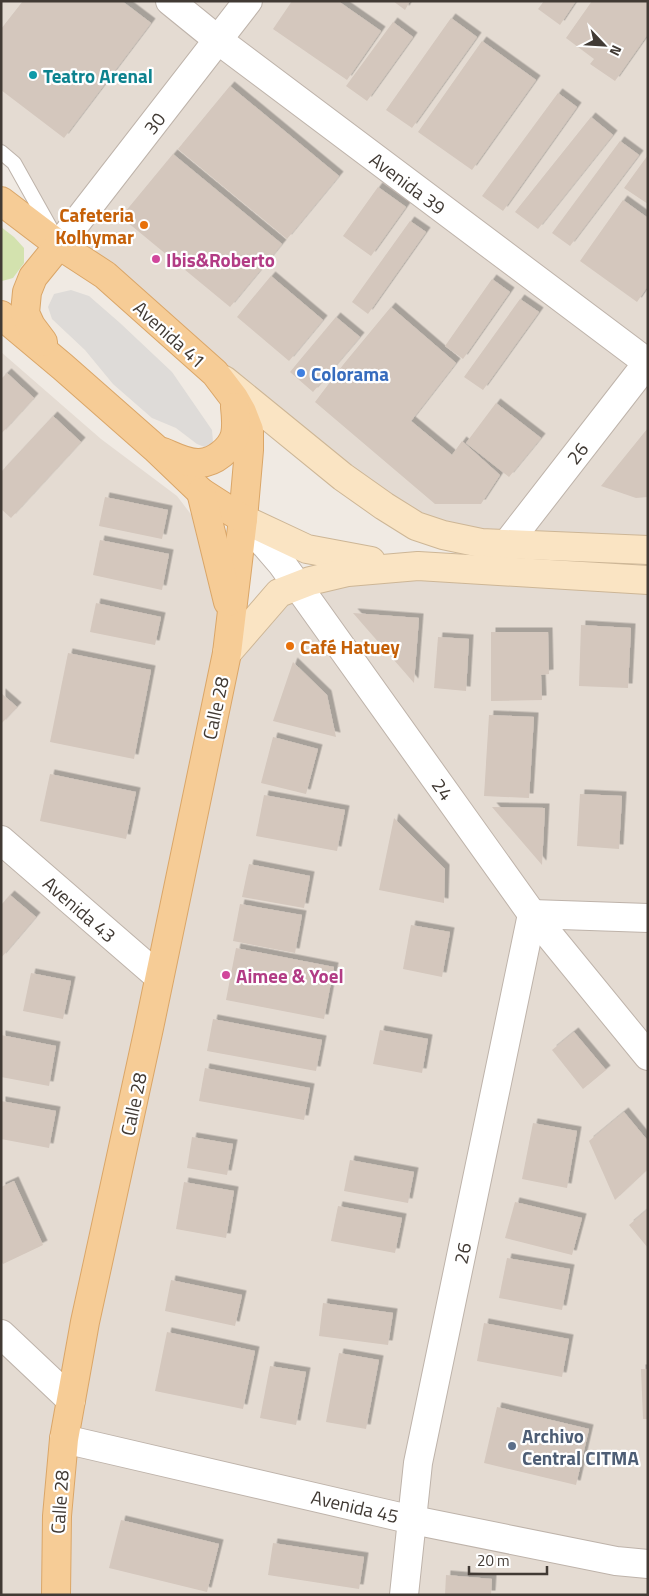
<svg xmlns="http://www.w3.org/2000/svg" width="649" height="1596" font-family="'Titillium Web',sans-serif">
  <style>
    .residential { fill: #e4dbd2 }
    .green { fill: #d3e2ae }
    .parking { fill: #dedbd8 }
    .building { fill: #d4c7bd; filter: url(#shadow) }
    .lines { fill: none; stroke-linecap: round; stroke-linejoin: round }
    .service-casing { stroke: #beb3aa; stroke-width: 16 }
    .minor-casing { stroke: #beb3aa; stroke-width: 30 }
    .tertiary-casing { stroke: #beb3aa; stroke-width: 30 }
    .secondary-casing { stroke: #cdb696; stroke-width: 30 }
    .primary-casing { stroke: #daa668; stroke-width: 30 }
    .service { stroke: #fff; stroke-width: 14 }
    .minor { stroke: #fff; stroke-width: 28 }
    .tertiary { stroke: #fff; stroke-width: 28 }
    .secondary { stroke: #fae4c3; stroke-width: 28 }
    .primary { stroke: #f6cc96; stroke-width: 28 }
    .culture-dot { fill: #0f9aa8; stroke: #fff; stroke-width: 2 }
    .food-dot { fill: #e8710a; stroke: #fff; stroke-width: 2 }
    .hotel-dot { fill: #d1479c; stroke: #fff; stroke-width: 2 }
    .shop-dot { fill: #3f7fe0; stroke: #fff; stroke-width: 2 }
    .service-dot { fill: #5c6f8a; stroke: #fff; stroke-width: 2 }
    .labels { text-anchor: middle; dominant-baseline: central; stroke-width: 4.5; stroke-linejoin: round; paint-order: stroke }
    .culture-label { font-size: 19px; font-weight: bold; fill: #0d838f; stroke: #fff; text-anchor: start }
    .street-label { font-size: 19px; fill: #413a34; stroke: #fff }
    .food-label { font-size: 19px; font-weight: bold; fill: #c56008; stroke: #fff; text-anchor: end }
    .hotel-label { font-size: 19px; font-weight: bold; fill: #b23c85; stroke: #fff; text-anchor: start }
    .shop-label { font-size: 19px; font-weight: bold; fill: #366cbe; stroke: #fff; text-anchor: start }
    .service-label { font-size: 19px; font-weight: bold; fill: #4e5e75; stroke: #fff; text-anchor: start }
  </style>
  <defs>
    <filter id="shadow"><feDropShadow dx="4.5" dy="-4.5" stdDeviation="0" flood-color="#0004"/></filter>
  </defs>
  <rect width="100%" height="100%" fill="#f0eae3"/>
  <g class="residential">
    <polygon points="1,1 648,1 648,552 426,529 59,245 1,152"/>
    <polygon points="1,352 101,439 177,496 193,517 231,616 227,652 279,593 335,574 648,590 648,1595 1,1595"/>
  </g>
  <polygon class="green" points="1,227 14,237 24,248 24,263 13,278 2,281"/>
  <polygon class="parking" points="71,290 89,296 120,323 172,372 212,430 213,442 207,448 197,444 176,428 152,418 113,384 85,350 52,319 48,307 54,294"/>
  <g class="building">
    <polygon points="23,1 122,1 151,23 64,138 1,90 1,29"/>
    <polygon points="292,1 338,1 381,31 347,80 273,29"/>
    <polygon points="393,1 410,1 405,10"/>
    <polygon points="544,1 576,1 560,25 538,9"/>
    <polygon points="592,1 648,1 648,34 615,81 590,64 594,59 566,38"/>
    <polygon points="451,18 477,37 412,128 386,110"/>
    <polygon points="393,22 413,37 367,101 346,86"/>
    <polygon points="482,41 536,80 472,170 418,132"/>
    <polygon points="230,86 339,176 287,239 178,149"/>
    <polygon points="558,93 577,107 503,211 482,196"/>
    <polygon points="591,117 613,135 538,229 515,212"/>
    <polygon points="620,141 639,155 570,246 552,233"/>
    <polygon points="173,154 282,244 230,307 121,217"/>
    <polygon points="648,155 648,204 624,188"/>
    <polygon points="378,187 406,207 371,256 343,236"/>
    <polygon points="623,200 648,218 648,286 637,302 580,261"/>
    <polygon points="410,221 426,232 368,314 352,302"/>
    <polygon points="271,276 323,320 289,361 237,317"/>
    <polygon points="492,279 510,292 463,359 445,346"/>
    <polygon points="520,299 539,312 483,390 464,377"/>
    <polygon points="391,307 456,363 411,421 452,455 462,441 500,475 481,504 435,504 315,402 343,365"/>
    <polygon points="336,317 360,337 313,392 290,372"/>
    <polygon points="7,373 34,398 1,434 1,379"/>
    <polygon points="496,403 541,438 509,477 466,443"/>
    <polygon points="53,416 81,442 11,518 1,509 1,472"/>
    <polygon points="648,428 648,497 636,498 601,486"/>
    <polygon points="105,497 168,510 162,539 99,526"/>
    <polygon points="100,540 169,554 162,590 93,575"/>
    <polygon points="96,603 161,617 155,645 90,632"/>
    <polygon points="353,613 419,618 414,683"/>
    <polygon points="581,625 631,628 628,688 579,686"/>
    <polygon points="491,632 548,632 549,674 541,675 542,700 491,701"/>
    <polygon points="438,637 469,639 466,691 434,688"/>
    <polygon points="68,653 151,670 134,759 50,742"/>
    <polygon points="293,662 327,695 336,737 273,721"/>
    <polygon points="1,693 17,707 1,724"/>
    <polygon points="489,715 534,717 529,798 484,796"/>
    <polygon points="273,737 318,749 306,794 261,783"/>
    <polygon points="50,774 136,792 126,839 40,821"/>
    <polygon points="580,794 622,796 619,849 577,846"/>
    <polygon points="264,795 345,810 337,851 256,836"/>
    <polygon points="492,807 545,808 542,865"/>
    <polygon points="394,818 445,869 444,903 379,890"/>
    <polygon points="249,864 310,876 304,908 242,897"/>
    <polygon points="10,895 36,917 1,958 1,905"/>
    <polygon points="240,904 302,915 295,953 233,941"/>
    <polygon points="411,925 450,932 442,977 403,969"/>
    <polygon points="236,948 334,967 324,1019 226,1000"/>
    <polygon points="31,973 71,981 63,1019 23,1011"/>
    <polygon points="213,1019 322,1040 316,1071 207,1051"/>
    <polygon points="380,1030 428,1039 422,1073 373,1064"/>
    <polygon points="574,1032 606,1070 583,1089 552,1050"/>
    <polygon points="1,1035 56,1046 49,1086 1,1077"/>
    <polygon points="205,1068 310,1088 304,1120 199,1101"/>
    <polygon points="1,1101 56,1111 49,1148 1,1139"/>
    <polygon points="624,1112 648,1141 648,1169 615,1200 589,1141"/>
    <polygon points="533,1123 577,1131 567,1188 522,1179"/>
    <polygon points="192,1137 233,1144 227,1175 187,1168"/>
    <polygon points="350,1160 414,1172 408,1203 344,1191"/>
    <polygon points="14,1181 43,1245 3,1264 1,1261 1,1187"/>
    <polygon points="184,1182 234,1191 226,1238 176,1229"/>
    <polygon points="515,1202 582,1218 572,1255 505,1238"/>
    <polygon points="338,1206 402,1218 395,1253 331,1241"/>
    <polygon points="648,1209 648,1248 629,1225"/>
    <polygon points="507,1258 570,1269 562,1310 499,1298"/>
    <polygon points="171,1280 242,1295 235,1326 165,1311"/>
    <polygon points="323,1303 393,1313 388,1345 319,1336"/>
    <polygon points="484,1323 569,1339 562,1377 477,1361"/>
    <polygon points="167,1332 255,1351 243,1409 155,1391"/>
    <polygon points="339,1353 379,1360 366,1429 326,1422"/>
    <polygon points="270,1366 306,1372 296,1425 260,1418"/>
    <polygon points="641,1369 648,1369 648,1419 643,1419"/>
    <polygon points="497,1407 589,1429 576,1485 484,1463"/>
    <polygon points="121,1520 219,1544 207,1592 109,1568"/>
    <polygon points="273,1543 364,1557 359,1589 268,1575"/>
    <polygon points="446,1575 492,1579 491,1595 445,1595"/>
  </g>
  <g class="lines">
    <g class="service-casing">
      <polyline id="service" points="1,152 14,163 52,231"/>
    </g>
    <g class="minor-casing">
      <g id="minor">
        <polyline points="170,1 218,40 648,363"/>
        <polyline points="243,519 282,564 532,914 648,1056"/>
        <polyline points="506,545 648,362"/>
        <polyline points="1,840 159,977"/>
        <polyline points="1,1334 71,1400"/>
        <polyline points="64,1439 413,1520 616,1561 648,1564"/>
        <polyline points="404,1595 418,1463 532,914 648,918"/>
      </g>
    </g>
    <g class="tertiary-casing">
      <polyline id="tertiary" points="59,245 248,1"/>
    </g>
    <g class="secondary-casing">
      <g id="secondary">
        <polyline points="224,380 343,477 384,506 416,526 443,535 481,543 648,550"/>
        <polyline points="243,519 307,549 371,561"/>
        <polyline points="227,653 279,593 310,581 348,572 418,566 648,580"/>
      </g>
    </g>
    <g class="primary-casing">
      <g id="primary">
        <polyline points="1,201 59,245 105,275 215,373 234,398 242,412 249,430 249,450 243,519 227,653 149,1028 85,1322 64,1439 57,1516 56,1595"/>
        <polyline points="1,315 63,367 155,448 201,492 243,519"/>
        <polyline points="43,342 31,326 25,313 27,292 33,277 59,245"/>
        <path d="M 163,452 C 175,457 187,464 200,463 C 215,462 231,449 235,435 C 237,426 236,416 235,407"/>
        <polyline points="201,492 228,602"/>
      </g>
    </g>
    <use href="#service" class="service"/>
    <use href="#minor" class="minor"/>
    <use href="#tertiary" class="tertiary"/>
    <use href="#secondary" class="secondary"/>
    <use href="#primary" class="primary"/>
  </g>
  <circle class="culture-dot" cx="33" cy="75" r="5"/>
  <g class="food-dot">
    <circle cx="144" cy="225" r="5"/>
    <circle cx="290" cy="646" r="5"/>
  </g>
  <g class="hotel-dot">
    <circle cx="156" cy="259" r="5"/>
    <circle cx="226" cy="975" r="5"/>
  </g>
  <circle class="shop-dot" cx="301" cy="373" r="5"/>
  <circle class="service-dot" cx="512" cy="1446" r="5"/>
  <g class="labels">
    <g class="culture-label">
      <text x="43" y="75">Teatro Arenal</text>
    </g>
    <g class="street-label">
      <text transform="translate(154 123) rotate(-52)">30</text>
      <text transform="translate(408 183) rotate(37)">Avenida 39</text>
      <text transform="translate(170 334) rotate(42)">Avenida 41</text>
      <text transform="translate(577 453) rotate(-52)">26</text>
      <text transform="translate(215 708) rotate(-78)">Calle 28</text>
      <text transform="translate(443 789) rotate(54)">24</text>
      <text transform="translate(80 909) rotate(41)">Avenida 43</text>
      <text transform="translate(133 1104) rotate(-78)">Calle 28</text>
      <text transform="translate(462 1253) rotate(-78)">26</text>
      <text transform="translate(59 1502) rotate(-86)">Calle 28</text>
      <text transform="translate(355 1506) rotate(13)">Avenida 45</text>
    </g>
    <g class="food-label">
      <text x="134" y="214">Cafeteria<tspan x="134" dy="22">Kolhymar</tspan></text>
      <text x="300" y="646" text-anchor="start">Café Hatuey</text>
    </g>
    <g class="hotel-label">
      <text x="166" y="259">Ibis&amp;Roberto</text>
      <text x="236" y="975">Aimee &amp; Yoel</text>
    </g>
    <g class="shop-label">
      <text x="311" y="373">Colorama</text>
    </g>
    <g class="service-label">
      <text x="522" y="1435">Archivo<tspan x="522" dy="22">Central CITMA</tspan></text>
    </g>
  </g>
  <rect width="649" height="1596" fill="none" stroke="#413a34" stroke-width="5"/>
  <g transform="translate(604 45) rotate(115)" stroke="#ffffff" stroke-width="4" paint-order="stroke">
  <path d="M0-4L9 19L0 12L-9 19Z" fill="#413a34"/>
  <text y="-8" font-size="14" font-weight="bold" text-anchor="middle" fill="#413a34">N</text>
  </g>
  <path d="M469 1566v8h78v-8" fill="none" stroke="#413a34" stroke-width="2.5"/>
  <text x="477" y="1566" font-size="15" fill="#413a34" stroke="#ffffff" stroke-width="4" paint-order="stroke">20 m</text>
</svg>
